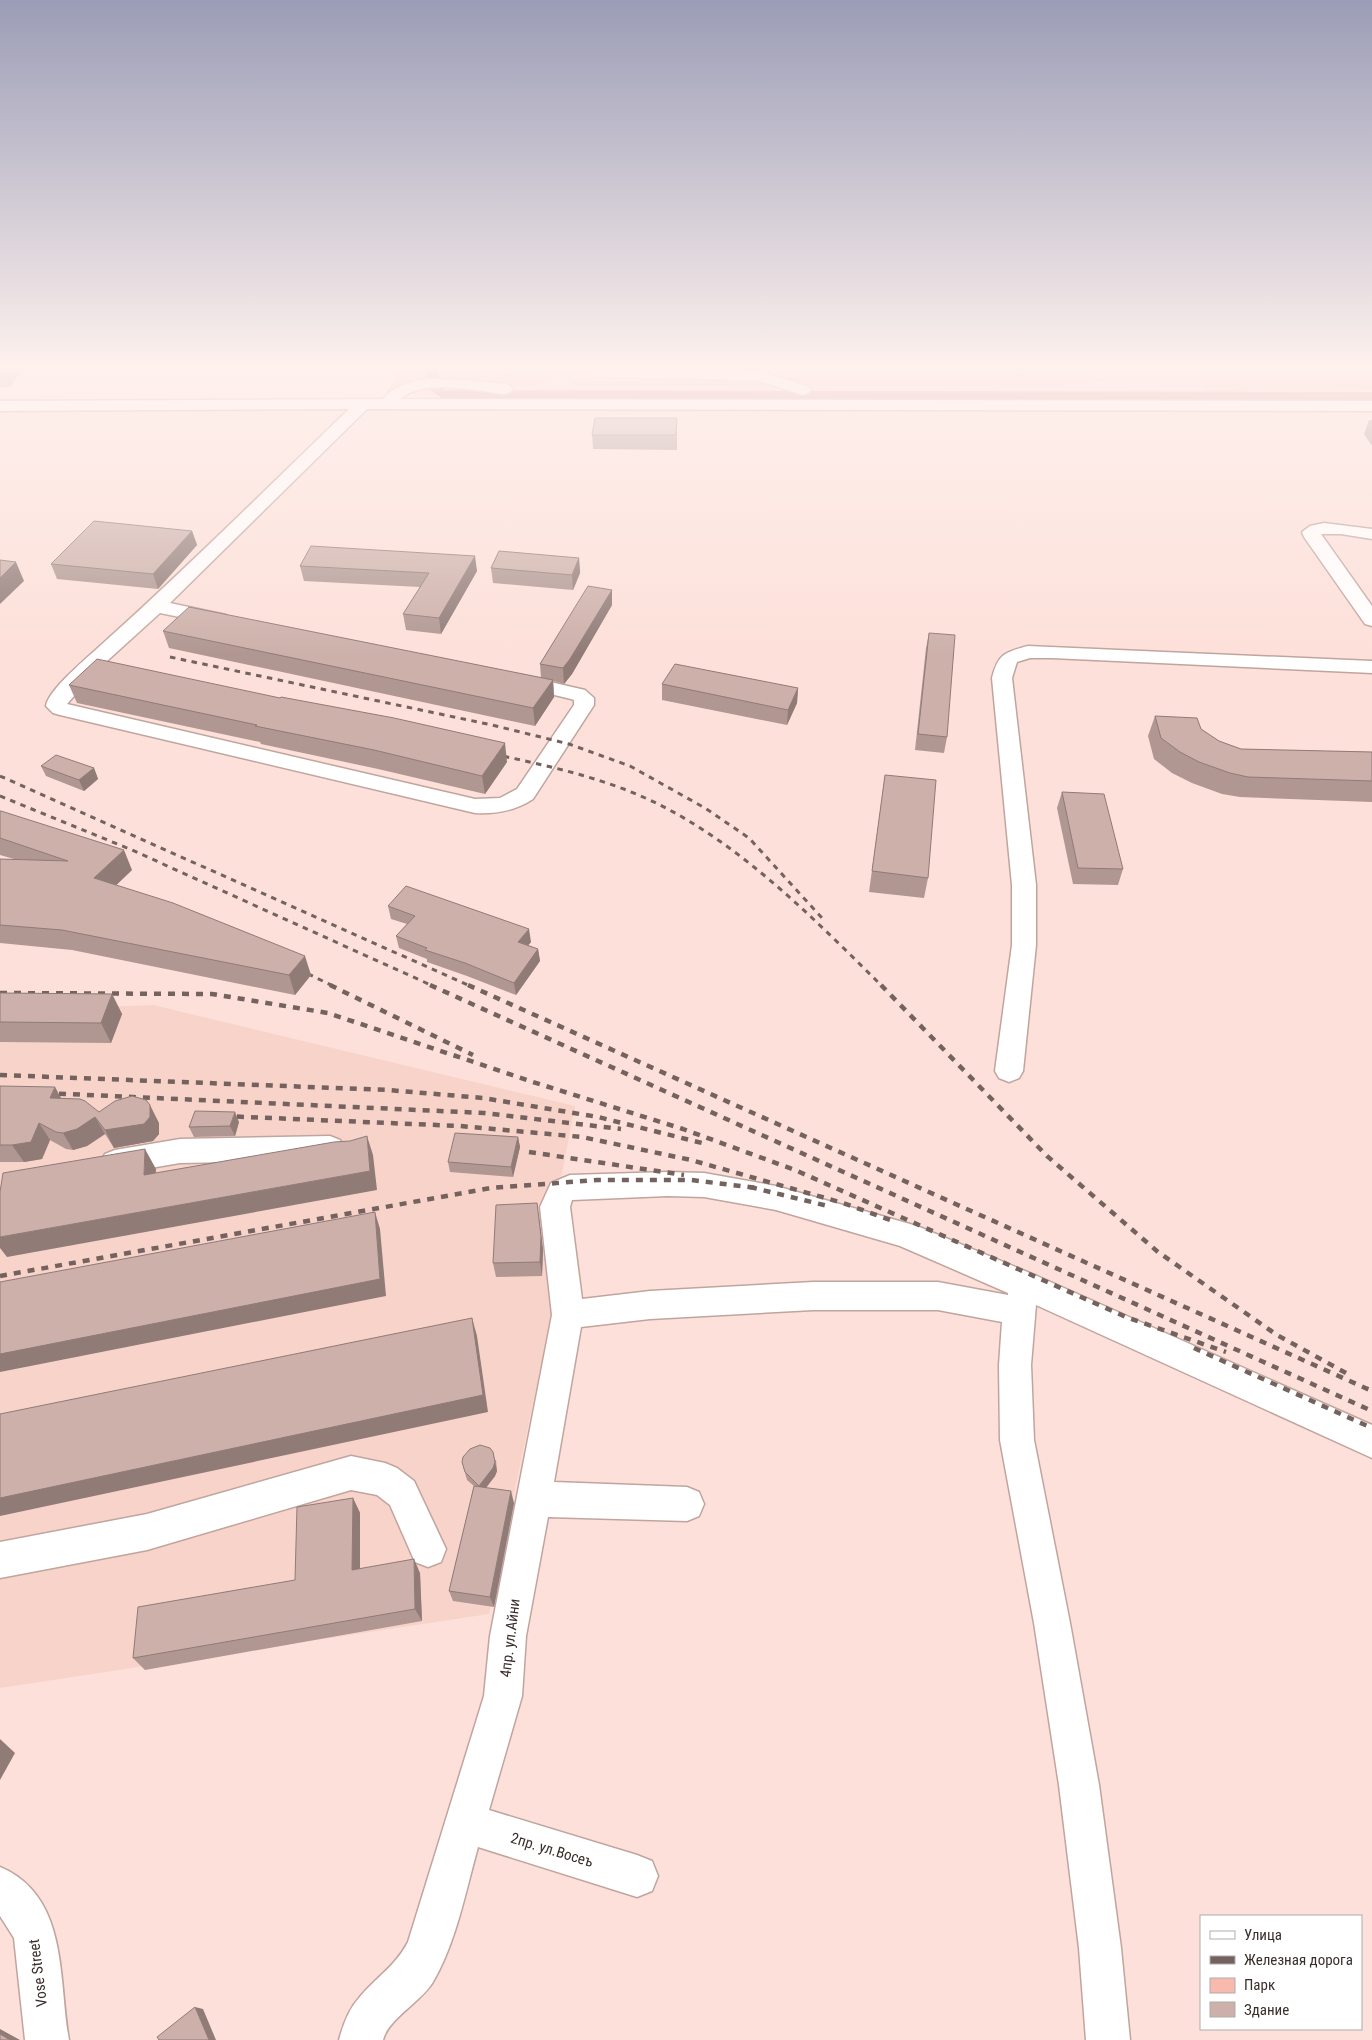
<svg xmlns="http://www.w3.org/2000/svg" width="1372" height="2040" font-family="'Roboto Condensed',sans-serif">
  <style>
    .built { fill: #f8d3ca }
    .green { fill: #f7baac }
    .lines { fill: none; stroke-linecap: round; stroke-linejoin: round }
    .canal { fill: #c87b6b; fill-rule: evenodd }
    .minor-casing { stroke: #c0a59e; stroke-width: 3 }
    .minor { fill: #fff; fill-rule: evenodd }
    .rail-far1 { stroke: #73625e; stroke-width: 3; stroke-dasharray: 5.5 5.5; stroke-linecap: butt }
    .rail { stroke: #73625e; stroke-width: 4.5; stroke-dasharray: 7 7; stroke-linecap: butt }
    .wall { fill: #b09792 }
    .shaded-wall { fill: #907b77 }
    .building { fill: #cdb0aa; stroke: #907b77 }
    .labels { text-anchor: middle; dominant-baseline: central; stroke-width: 5; stroke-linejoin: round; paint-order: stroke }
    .near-street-label { font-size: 15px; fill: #3a2e2c; stroke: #fff }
  </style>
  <rect width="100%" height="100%" fill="#fde0d9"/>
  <g class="built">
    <polygon points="402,369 1372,369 1372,391 1247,390 1250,394 459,397 386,393"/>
    <polygon points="153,1005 575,1106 561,1178 544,1198 551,1317 489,1614 0,1688 0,1011"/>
  </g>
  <g class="green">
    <polygon points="402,369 554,369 552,381 531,386 409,383 386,393"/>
    <polygon points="783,369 1372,369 1372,391 1247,390 1250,394 1207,394 1199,380 1124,380 1061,385 805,386 770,377"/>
    <polygon points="570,381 768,381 762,386 575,386"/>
  </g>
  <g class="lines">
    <polygon class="canal" points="426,369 438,369 439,387 445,390 1372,392 1372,400 442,398 427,388"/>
    <g class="minor-casing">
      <g id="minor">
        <polygon points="599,369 757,370 808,387 811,390 808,393 803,395 756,380 594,377 591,374 594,371"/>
        <path d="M 428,379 L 461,380 L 505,384 L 510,386 L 513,389 L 510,392 L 505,394 C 475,391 425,378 400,399 L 1372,401 L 1372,411 L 367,409 L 170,603 L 226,615 L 229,619 L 226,623 L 219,625 L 160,613 L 96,671 L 67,704 L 475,799 L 500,798 L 517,789 L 574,705 L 574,700 L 571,699 L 513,685 L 510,681 L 513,677 L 520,675 L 585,690 L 594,698 L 594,705 L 533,799 C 515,811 496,814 475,813 L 60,715 L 53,713 L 46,706 C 48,690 88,657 101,645 C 186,569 267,488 349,409 L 0,411 L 0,401 L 383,399 C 394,385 411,382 428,379 Z"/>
        <polygon points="1324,523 1372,529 1372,539 1341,534 1321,534 1372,606 1372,626 1365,624 1304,537 1302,532 1310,526"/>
        <path d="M 1028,646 L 1372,661 L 1372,673 L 1052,658 L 1030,658 L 1017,662 L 1012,678 L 1036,885 L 1036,945 L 1023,1071 L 1019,1078 L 1009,1082 L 999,1078 L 995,1071 L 1012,945 L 1012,885 L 992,678 C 998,654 1005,652 1028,646 Z"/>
        <polygon points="330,1136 340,1140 344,1148 340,1156 330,1160 180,1163 115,1174 105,1170 101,1162 105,1154 115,1150 180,1139"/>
        <path d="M 668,1172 L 704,1173 L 776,1186 L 917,1226 L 1037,1276 L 1372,1425 L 1372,1458 L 1036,1305 L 1031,1365 L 1034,1440 L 1070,1623 L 1099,1785 L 1121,1948 L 1130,2040 L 1086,2040 L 1079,1948 L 1059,1785 L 1034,1623 L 1000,1440 L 999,1365 L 1002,1322 L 938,1310 L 813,1310 L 650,1319 L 581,1327 L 554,1482 L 687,1487 L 699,1492 L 704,1504 L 699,1516 L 687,1521 L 548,1517 L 526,1636 L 522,1696 L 489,1810 L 637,1855 L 652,1861 L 658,1876 L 652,1891 L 637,1897 L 478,1847 C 466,1890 456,1943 433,1982 C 421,2002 388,2019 383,2040 L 339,2040 C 343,2025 349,2009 359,1998 C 376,1977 395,1967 408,1942 L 484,1696 L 490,1636 L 552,1315 L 540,1207 L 551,1183 L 570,1175 ZM 668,1196 L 704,1197 L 776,1210 L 900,1246 L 1008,1293 L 1008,1295 L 938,1282 L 813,1282 L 650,1291 L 582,1299 L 570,1207 L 572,1200 Z"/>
        <polygon points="351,1456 385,1463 397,1468 414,1481 446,1549 441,1562 428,1567 415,1562 390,1505 377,1495 351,1490 147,1550 0,1578 0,1542 147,1514"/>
        <path d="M 0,1867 C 69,1896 58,1979 69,2040 L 25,2040 L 14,1938 L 0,1916 Z"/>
      </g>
    </g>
    <use href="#minor" class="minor"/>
    <g class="rail-far1">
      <polyline points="170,657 492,725 569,744 630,766 705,808 749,838 822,918"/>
      <path d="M 493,754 C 549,766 605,778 656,803 C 742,845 815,920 882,986"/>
      <polyline points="0,776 470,986"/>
      <polyline points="0,796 132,850 433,986"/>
      <polyline points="298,969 333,986"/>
    </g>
    <g class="rail">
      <polyline points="330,985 473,1055"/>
      <polyline points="430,985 1372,1411"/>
      <polyline points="468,985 1372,1391"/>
      <polyline points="881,985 1047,1156 1158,1252 1277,1335 1346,1373"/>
      <polyline points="0,993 212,994 328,1013 533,1082 683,1129 795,1170 1126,1317 1226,1352"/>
      <polyline points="0,1075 388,1090 483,1098 598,1117 706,1144"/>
      <polyline points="45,1093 484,1113 621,1129"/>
      <polyline points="223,1116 460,1126 582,1137 691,1160 843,1203 893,1221"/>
      <polyline points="529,1152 684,1175"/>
      <polyline points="750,1187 828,1206"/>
      <polyline points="0,1276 491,1188 597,1180 691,1180 757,1188"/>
      <polyline points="1194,1348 1372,1428"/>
    </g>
  </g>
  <g class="wall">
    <polygon points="0,369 21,369 22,370 10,387 0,387"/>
    <polygon points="1369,420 1372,420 1372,446 1364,434"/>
    <polygon points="677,432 677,450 593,449 592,435"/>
    <polygon points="192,531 197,545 158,589 57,579 51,564"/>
    <polygon points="579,558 580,573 573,590 493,583 491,568"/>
    <polygon points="300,566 477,571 441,634 406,630 403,614 420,587 304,581"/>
    <polygon points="612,590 612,605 572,674 564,684 553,681 554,697 535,726 169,648 163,631 541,678 540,664"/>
    <polygon points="929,633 947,737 944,753 915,750 926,648"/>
    <polygon points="662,684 798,688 797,703 787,725 662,700"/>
    <polygon points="69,685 507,762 485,794 378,769 261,744 260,742 77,703"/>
    <polygon points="1155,716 1201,729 1219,741 1241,749 1372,752 1372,802 1240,797 1222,794 1192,783 1172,773 1154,759 1148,736"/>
    <polygon points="41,766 94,768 98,779 84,791 46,776"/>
    <polygon points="885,775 928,878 924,898 869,892"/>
    <polygon points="1062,792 1123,869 1118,885 1073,884 1057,808"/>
    <polygon points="0,811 132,870 116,885 311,975 295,995 72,950 0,943 0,859 14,859 0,855"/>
    <polygon points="388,906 531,942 528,945 538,949 540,961 516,995 467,976 427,962 427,959 399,948 396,936 407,924 391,919"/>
    <polygon points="0,993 112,994 122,1014 111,1043 0,1042"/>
    <polygon points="0,1086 61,1098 99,1112 159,1123 159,1134 153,1141 114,1148 105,1134 87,1146 73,1150 66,1149 50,1140 42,1159 24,1162 0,1162"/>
    <polygon points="239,1122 235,1136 194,1137 189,1127"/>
    <polygon points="518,1137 520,1147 513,1177 450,1172 448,1162"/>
    <polygon points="539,1218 543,1250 542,1276 496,1277 493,1263"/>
    <polygon points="496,1460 497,1471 495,1476 486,1488 514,1503 494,1607 453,1601 449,1591 474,1486 467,1480 462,1462"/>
    <polygon points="353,1498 360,1513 360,1569 420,1573 422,1621 145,1670 133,1658 295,1580"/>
  </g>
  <g class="shaded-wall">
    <polygon points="8,369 21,369 22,370 10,387 5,373"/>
    <polygon points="192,531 197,545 158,589 153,574"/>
    <polygon points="475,556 477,571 441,634 439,618"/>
    <polygon points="579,558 580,573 573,590 572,575"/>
    <polygon points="16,562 24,581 0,604 0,578"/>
    <polygon points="612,590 612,605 572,674 564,684 563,668"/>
    <polygon points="553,680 554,697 535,726 533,708"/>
    <polygon points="798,688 797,703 787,725 788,710"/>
    <polygon points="505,743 507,762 485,794 482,776"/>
    <polygon points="94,768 98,779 84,791 79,780"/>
    <polygon points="124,850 132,870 104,897 94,878"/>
    <polygon points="529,929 531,942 520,955 518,942"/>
    <polygon points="538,949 540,961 516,995 514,983"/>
    <polygon points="305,956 311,975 295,995 289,975"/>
    <polygon points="112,994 122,1014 111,1043 101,1023"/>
    <polygon points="55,1087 65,1105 50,1098"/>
    <polygon points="150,1105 159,1123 159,1134 153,1141 114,1148 105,1130"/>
    <polygon points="235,1112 239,1122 235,1136 230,1126"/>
    <polygon points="95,1117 105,1134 87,1146 73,1150 63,1133"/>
    <polygon points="39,1123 50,1140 42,1159 24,1162 12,1145"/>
    <polygon points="367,1136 373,1155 377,1190 7,1257 0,1248 0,1237 370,1171"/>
    <polygon points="518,1137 520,1147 513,1177 511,1167"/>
    <polygon points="145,1149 156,1169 155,1195 144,1175"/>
    <polygon points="537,1203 543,1250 542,1276 540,1262"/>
    <polygon points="375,1212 380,1229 386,1296 0,1372 0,1354"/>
    <polygon points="472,1318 477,1336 488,1412 0,1516 0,1498"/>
    <polygon points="493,1452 497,1471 495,1476 481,1494 479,1486"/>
    <polygon points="511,1491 514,1503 494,1607 490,1597"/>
    <polygon points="353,1498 360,1513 360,1583 352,1570"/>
    <polygon points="414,1559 420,1573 422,1621 415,1609"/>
    <polygon points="0,1739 15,1753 0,1780"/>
    <polygon points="195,2007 203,2009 216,2040 209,2040"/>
    <polygon points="0,2029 20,2040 10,2040 0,2034"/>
  </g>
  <g class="building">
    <polygon points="0,369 8,369 5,373 0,373"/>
    <polygon points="595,418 677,418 676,435 592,435"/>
    <polygon points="94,521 192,531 153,574 51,564"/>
    <polygon points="311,546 475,556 439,618 403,614 429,573 300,566"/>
    <polygon points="499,551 579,558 572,575 491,568"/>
    <polygon points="0,560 16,562 0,578"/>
    <polygon points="588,586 612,590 570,659 563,668 540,664"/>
    <polygon points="189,607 553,680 533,708 163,631"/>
    <polygon points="929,633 955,635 947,737 918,734"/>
    <polygon points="97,659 280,698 281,697 394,718 505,743 482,776 374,750 255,726 257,725 69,685"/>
    <polygon points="675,664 798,688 788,710 662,684"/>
    <polygon points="1155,716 1197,718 1201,729 1219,741 1241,749 1372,752 1372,781 1248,777 1230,773 1199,762 1180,752 1161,738"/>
    <polygon points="56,755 94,768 79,780 41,766"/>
    <polygon points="885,775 936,780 928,878 872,871"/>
    <polygon points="1062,792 1104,794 1123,869 1078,868"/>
    <polygon points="0,811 1,811 124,850 94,878 173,903 305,956 289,975 62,930 0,925 0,859 68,861 0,838"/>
    <polygon points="406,886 529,929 518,942 538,949 514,983 465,963 425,950 427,948 396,936 415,916 388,906"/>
    <polygon points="0,993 112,994 101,1023 0,1022"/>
    <polygon points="0,1086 55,1087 50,1098 80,1099 85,1101 99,1112 115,1101 132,1096 146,1100 150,1105 150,1117 144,1124 105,1130 95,1117 77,1129 63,1133 56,1132 39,1123 31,1142 12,1145 0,1145"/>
    <polygon points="195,1111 235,1112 230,1126 189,1127"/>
    <polygon points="455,1133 518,1137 511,1167 448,1162"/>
    <polygon points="367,1136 370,1171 0,1237 0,1192 3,1173 145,1149 144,1175 334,1142 350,1141"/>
    <polygon points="537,1203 541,1236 540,1262 493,1263 496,1205"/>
    <polygon points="375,1212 380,1279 0,1354 0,1282"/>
    <polygon points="472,1318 483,1395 0,1498 0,1414"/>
    <polygon points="480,1445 490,1448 493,1452 495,1462 493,1468 479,1486 465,1472 462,1462 463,1457 470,1449"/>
    <polygon points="474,1486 511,1491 490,1597 449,1591"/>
    <polygon points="353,1498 352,1570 414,1559 415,1609 133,1658 138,1607 295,1580 297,1507"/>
    <polygon points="195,2007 209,2040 159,2040 157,2037"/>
    <polygon points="0,2034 10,2040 0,2040"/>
  </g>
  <linearGradient id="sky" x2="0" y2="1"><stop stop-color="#9b9db6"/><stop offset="0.56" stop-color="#fef1ee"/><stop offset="1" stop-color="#fef1ee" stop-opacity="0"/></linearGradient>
  <rect width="1372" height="655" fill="url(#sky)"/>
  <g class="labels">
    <g class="near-street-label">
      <text transform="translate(510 1638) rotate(-83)">4пр. ул.Айни</text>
      <text transform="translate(552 1850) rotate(17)">2пр. ул.Восеъ</text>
      <text transform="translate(38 1973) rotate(-97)">Vose Street</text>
    </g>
  </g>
  <rect x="1200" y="1915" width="162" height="115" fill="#ffffff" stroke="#b0abab"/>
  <rect x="1210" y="1931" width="25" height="8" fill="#ffffff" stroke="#b0abab"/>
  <text x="1244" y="1940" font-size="15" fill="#3a2e2c">Улица</text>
  <rect x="1210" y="1956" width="25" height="8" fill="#73625e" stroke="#b0abab"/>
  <text x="1244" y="1965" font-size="15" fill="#3a2e2c">Железная дорога</text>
  <rect x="1210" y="1978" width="25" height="15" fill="#f7baac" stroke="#b0abab"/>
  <text x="1244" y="1990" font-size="15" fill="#3a2e2c">Парк</text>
  <rect x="1210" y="2002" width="25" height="15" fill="#cdb0aa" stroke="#b0abab"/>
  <text x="1244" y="2015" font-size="15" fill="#3a2e2c">Здание</text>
</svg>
